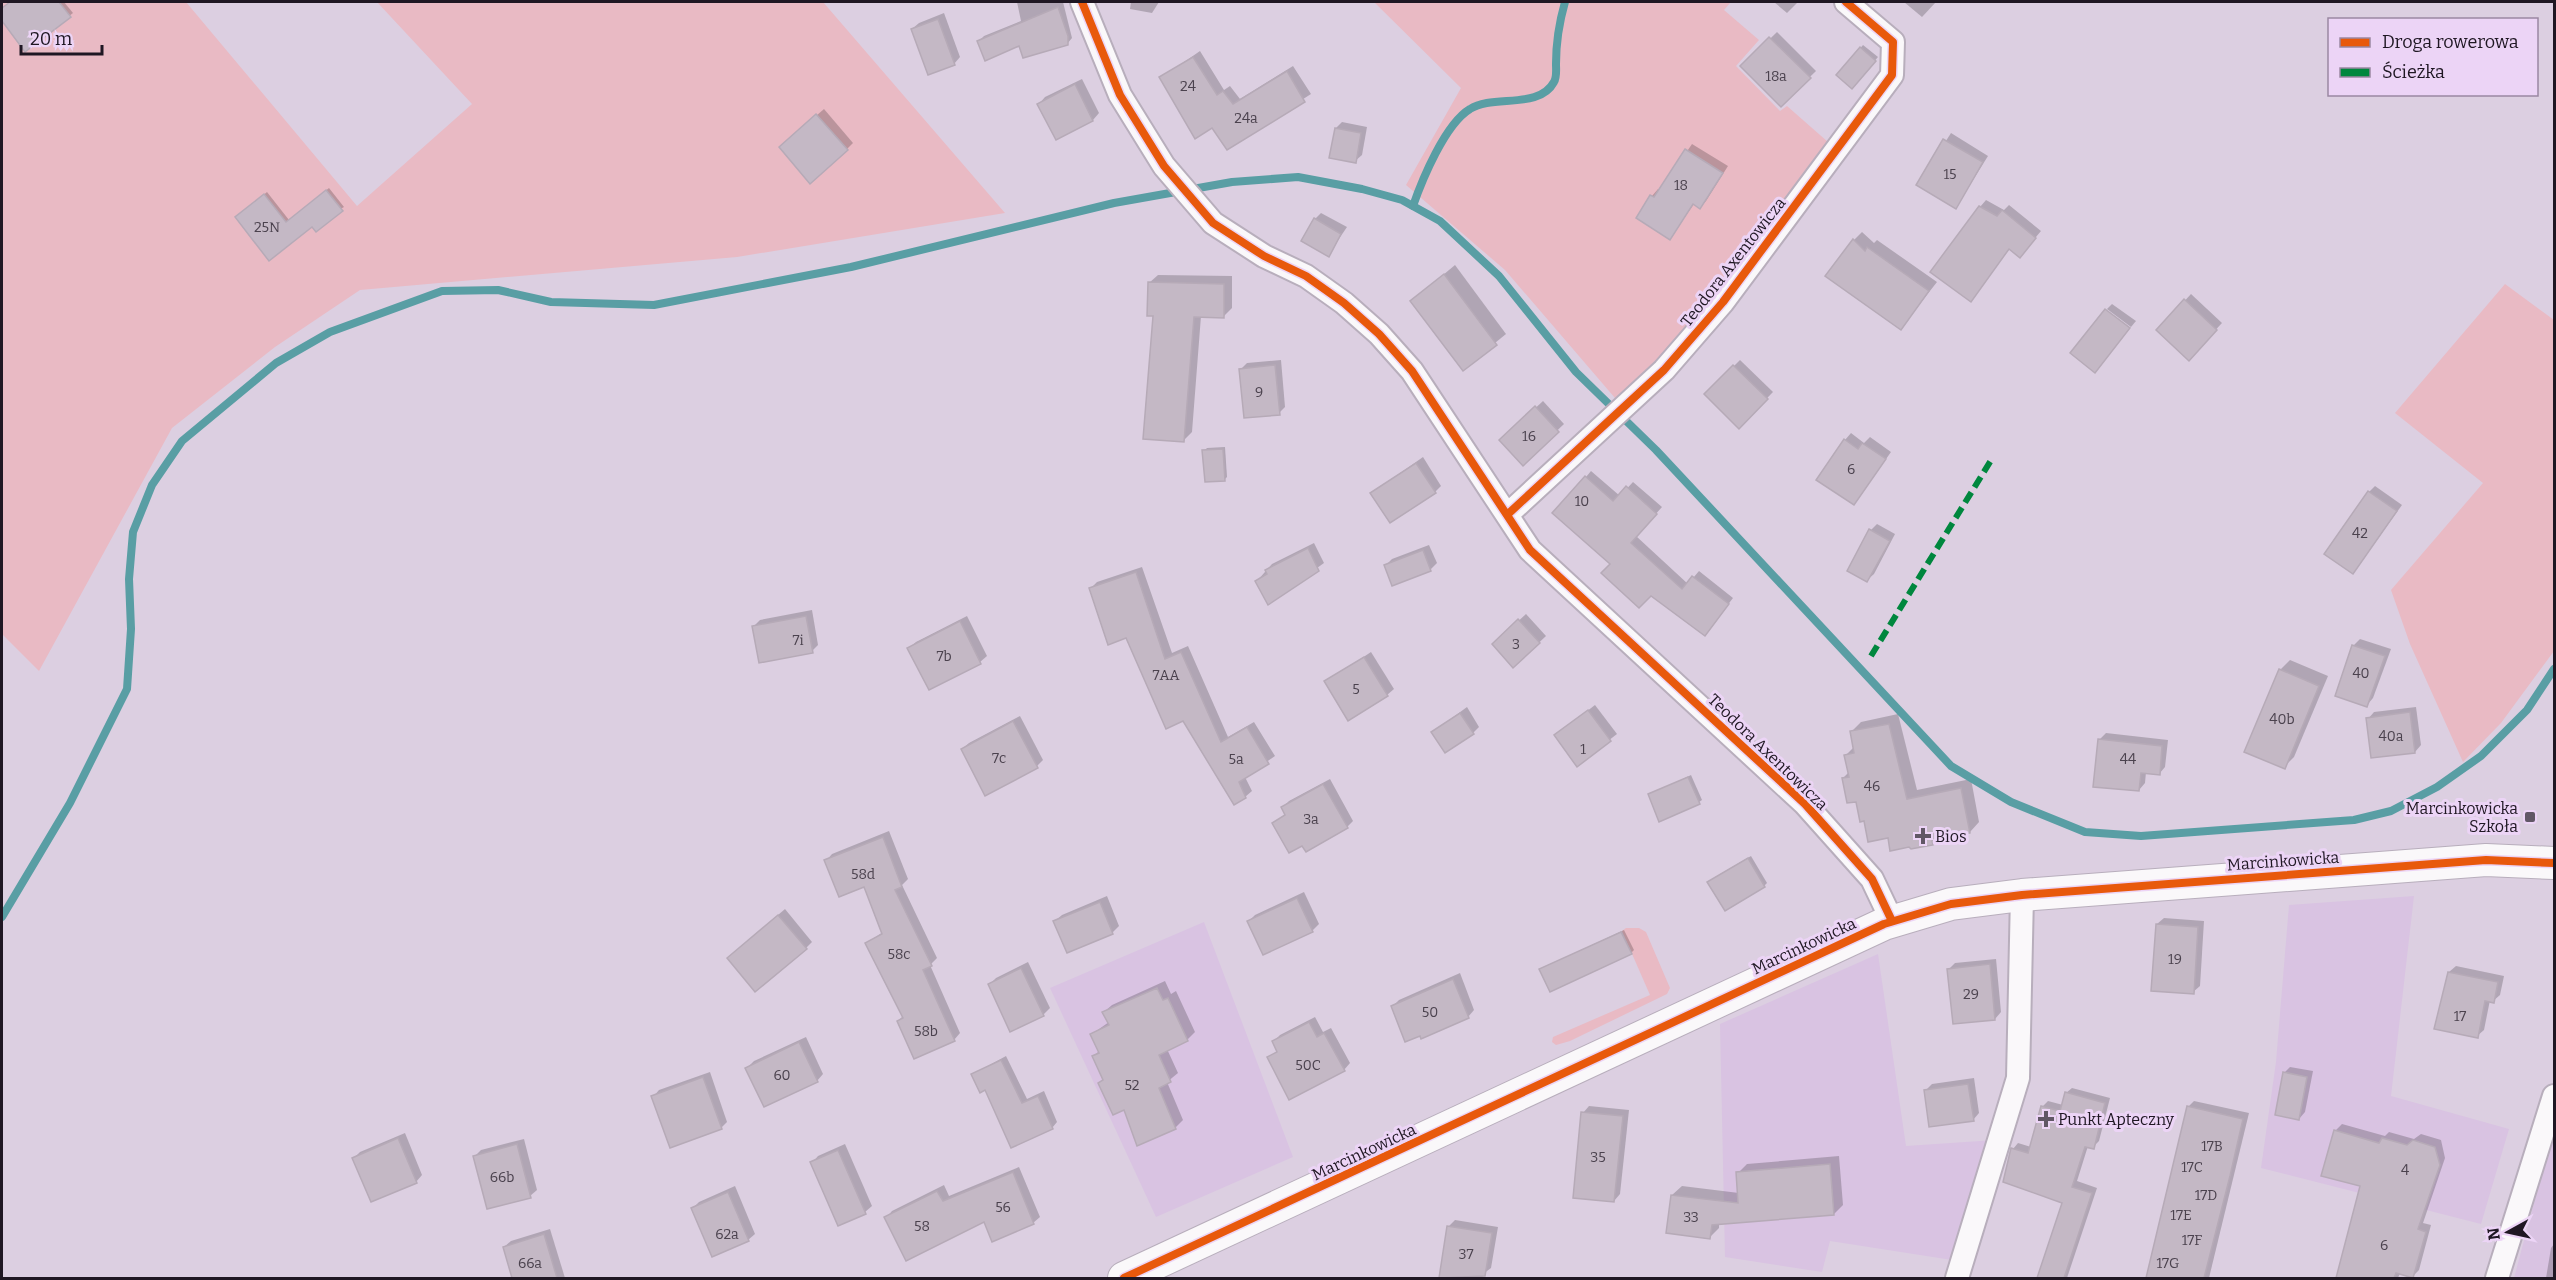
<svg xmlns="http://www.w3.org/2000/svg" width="2556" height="1280" font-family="Bitter,serif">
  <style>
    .built { fill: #d9c3e2 }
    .green { fill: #e9bac4 }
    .shadow { fill: #0003 }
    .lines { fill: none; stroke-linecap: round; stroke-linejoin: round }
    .stream { stroke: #599ea4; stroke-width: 8 }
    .building { fill: #c4b8c5; stroke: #b6aab7; stroke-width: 1.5 }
    .street-casing { stroke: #b8aebc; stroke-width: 26 }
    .secondary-casing { stroke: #b8aebc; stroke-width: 34 }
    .street { stroke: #faf8fa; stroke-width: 22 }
    .secondary { stroke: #faf8fa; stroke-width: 32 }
    .quiet { stroke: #00873e; stroke-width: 6; stroke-dasharray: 12 6; stroke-linecap: butt }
    .cycleway-casing { stroke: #ecd4f6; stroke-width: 11 }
    .cycleway { stroke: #e8590c; stroke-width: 8 }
    .poi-dot { fill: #615766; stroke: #ecd4f6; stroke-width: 2 }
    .labels { text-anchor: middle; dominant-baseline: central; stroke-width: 6; stroke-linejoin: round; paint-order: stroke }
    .number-label { font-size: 14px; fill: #4b424e }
    .street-label { font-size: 16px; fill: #1f1723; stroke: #ecd4f6 }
    .poi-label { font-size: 16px; fill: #1f1723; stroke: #ecd4f6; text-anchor: start }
  </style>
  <rect width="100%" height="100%" fill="#dccfe1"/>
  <g class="built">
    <polygon points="2414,896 2391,1096 2509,1129 2481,1224 2261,1168 2276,1062 2289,905"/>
    <polygon points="1204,922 1293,1157 1156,1217 1050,988"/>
    <polygon points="1878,954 1906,1146 1995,1140 1952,1260 1830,1241 1822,1272 1725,1257 1720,1024"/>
    <polygon points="2554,1128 2554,1278 2514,1278"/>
  </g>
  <g class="green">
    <polygon points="2,2 186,2 357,206 472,104 377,2 823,2 1005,213 737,257 360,290 275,347 172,428 39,671 2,634"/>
    <polygon points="1374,2 1731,2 1724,10 1759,40 1736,66 1780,111 1787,106 1828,142 1765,237 1653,366 1615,398 1505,270 1406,185 1461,88"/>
    <polygon points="2505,284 2554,320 2554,651 2501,723 2463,762 2410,644 2391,590 2483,483 2395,413"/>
    <polygon points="1626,928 1639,928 1646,932 1670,988 1667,994 1570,1041 1556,1045 1552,1042 1553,1037 1650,995 1622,931"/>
  </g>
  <g class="shadow">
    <polygon points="12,2 64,2 73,13 25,50 2,19 2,9"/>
    <polygon points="1017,2 1063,2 1072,38 1067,44 979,41 984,36 1021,21"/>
    <polygon points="1131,2 1159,2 1152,13 1130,9"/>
    <polygon points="1774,2 1798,2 1787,13"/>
    <polygon points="1904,2 1936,2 1922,17"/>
    <polygon points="944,13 960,57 954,64 912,29 919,23"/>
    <polygon points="1777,32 1816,71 1781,105 1742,66"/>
    <polygon points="1863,45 1878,57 1852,87 1838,75"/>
    <polygon points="1200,51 1224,90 1230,86 1240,99 1293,66 1311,94 1227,148 1212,126 1161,78"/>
    <polygon points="1082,79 1099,113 1093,120 1056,138 1039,104 1045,97"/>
    <polygon points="824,109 853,143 847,149 787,141"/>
    <polygon points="1342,122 1367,127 1362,155 1355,161 1336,128"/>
    <polygon points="1951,133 1988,156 1956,207 1918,185"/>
    <polygon points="1692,144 1728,166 1706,201 1700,207 1694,204 1670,238 1638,218 1652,196 1658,189 1660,191"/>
    <polygon points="329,188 344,207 312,225 269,259 240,215 267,192 289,220"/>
    <polygon points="1986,200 2004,210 2009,205 2041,231 2026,249 2010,248 1971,300 1980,207"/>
    <polygon points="1321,213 1347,227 1328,255 1315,219"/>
    <polygon points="1862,232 1874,243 1877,240 1937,282 1901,328 1854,240"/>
    <polygon points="1455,265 1506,334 1463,369 1412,301"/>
    <polygon points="1158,275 1232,276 1232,308 1224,316 1201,316 1192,432 1183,441 1149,283"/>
    <polygon points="2191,294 2222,323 2195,352 2158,330"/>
    <polygon points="2112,304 2136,321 2131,327 2107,309"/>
    <polygon points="1281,360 1285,407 1279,413 1241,369 1247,363"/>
    <polygon points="1740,360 1773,392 1739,427 1706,394"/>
    <polygon points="1543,401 1564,424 1523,463 1501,440"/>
    <polygon points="1851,433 1864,443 1870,437 1891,452 1854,504 1845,440"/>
    <polygon points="1225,447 1227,477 1225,479 1204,451 1207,448"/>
    <polygon points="1423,457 1441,486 1435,492 1372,493"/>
    <polygon points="1591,471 1620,496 1633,482 1662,507 1636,536 1688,584 1699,571 1733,598 1710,628 1612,564 1586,477"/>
    <polygon points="2375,486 2402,505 2353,573 2369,492"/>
    <polygon points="1877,524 1895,534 1874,574 1867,580 1871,530"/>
    <polygon points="1314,543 1324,563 1268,603 1257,581 1272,564"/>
    <polygon points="1429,545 1437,563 1430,570 1386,565 1392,559"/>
    <polygon points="1142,567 1172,653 1188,646 1228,737 1254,722 1275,756 1245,777 1252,791 1245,797 1184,719 1127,636 1090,589 1097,582"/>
    <polygon points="812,610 818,645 812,651 754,626 760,620"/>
    <polygon points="1526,614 1546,636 1514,666 1500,638"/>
    <polygon points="967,616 987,656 980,662 929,688 909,648 916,642"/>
    <polygon points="2360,639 2391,649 2373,698 2367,705 2336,695 2354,645"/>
    <polygon points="1371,652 1394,689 1387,695 1326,682"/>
    <polygon points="2290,660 2328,676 2294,757 2284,767 2280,670"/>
    <polygon points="1595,705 1617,734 1578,764 1556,735"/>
    <polygon points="1467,707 1479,727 1473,733 1433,732"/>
    <polygon points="2416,707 2421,745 2415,752 2368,719 2374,712"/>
    <polygon points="1898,714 1917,790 1971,779 1979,822 1970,832 1937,838 1932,844 1889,837 1865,819 1843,778 1849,772 1846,755 1854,747 1851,732 1861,722"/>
    <polygon points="1020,716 1043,760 1037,766 962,749 969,743"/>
    <polygon points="2106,733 2168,740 2165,767 2159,774 2146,772 2145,783 2139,790 2099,740"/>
    <polygon points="1691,775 1702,800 1699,802 1650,795"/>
    <polygon points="1330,779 1353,821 1347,827 1303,844 1274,823 1286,814 1283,807 1289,801"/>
    <polygon points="889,831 908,879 902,885 937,958 930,965 960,1033 954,1040 898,1021 903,1016 867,943 883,932 865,885 826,861 832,854"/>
    <polygon points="1751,856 1767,883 1764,886 1712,879"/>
    <polygon points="1304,892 1319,924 1312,931 1249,921 1255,915"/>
    <polygon points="1107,896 1119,926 1112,933 1055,921 1062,915"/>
    <polygon points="785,909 812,942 806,948 735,952"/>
    <polygon points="2164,918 2204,921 2200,986 2193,992 2157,924"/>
    <polygon points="1624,930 1634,950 1631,953 1541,969"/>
    <polygon points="1996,959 2001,1012 1995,1019 1949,969 1955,963"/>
    <polygon points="1028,962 1050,1008 1043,1015 990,984 996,978"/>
    <polygon points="2456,966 2504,976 2500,995 2493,1001 2490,1000 2484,1030 2477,1036 2449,972"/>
    <polygon points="1460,973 1474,1010 1468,1017 1393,1006 1399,1000"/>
    <polygon points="1165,981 1171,994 1176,991 1195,1032 1187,1040 1167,1049 1178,1073 1167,1082 1183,1120 1175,1128 1124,1108 1100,1083 1104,1079 1094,1056 1099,1051 1092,1034 1109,1022 1104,1012 1112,1005"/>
    <polygon points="1315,1017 1323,1032 1331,1028 1350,1063 1344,1070 1269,1058 1278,1050 1274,1041 1280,1035"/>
    <polygon points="806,1037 823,1074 817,1081 747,1068 754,1061"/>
    <polygon points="1006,1056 1027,1099 1044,1091 1057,1122 1052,1128 986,1088 973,1074"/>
    <polygon points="2290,1067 2313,1071 2305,1112 2299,1119 2284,1073"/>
    <polygon points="710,1072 727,1122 721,1128 653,1097 659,1090"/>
    <polygon points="1974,1078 1979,1113 1973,1120 1925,1091 1932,1084"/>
    <polygon points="2072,1088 2110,1098 2099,1141 2093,1147 2088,1146 2077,1181 2097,1188 2067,1278 2041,1278 2063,1202 2013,1149 2018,1143 2031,1147 2042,1107 2048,1101 2063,1105 2066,1093"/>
    <polygon points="2194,1101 2249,1113 2209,1278 2147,1278 2188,1107"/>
    <polygon points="1589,1106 1629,1110 1620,1194 1614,1201 1583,1113"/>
    <polygon points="2342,1124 2385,1136 2389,1132 2414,1139 2421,1134 2441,1140 2445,1158 2423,1223 2431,1225 2419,1270 2413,1276 2400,1273 2398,1278 2337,1278 2362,1185 2335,1131"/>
    <polygon points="405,1133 422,1175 416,1182 354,1158 360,1152"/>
    <polygon points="524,1139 537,1190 530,1196 475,1156 481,1150"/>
    <polygon points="845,1144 872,1206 865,1212 839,1224 812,1163 818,1156"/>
    <polygon points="1839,1156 1843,1205 1834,1214 1719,1223 1719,1228 1710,1237 1672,1195 1682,1186 1739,1193 1738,1173 1747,1164"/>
    <polygon points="1019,1167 1040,1217 1033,1223 886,1218 892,1211 944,1185 949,1196"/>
    <polygon points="735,1186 755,1234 748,1240 693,1208 699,1202"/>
    <polygon points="1455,1220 1498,1227 1491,1268 1483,1274 1482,1278 1440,1278 1448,1227"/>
    <polygon points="550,1229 565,1278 514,1278 504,1247 511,1241"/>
    <polygon points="2554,1244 2554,1278 2546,1278 2551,1248"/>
  </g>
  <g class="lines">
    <g class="stream">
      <path d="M 1413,206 C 1422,180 1445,124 1470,109 C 1493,94 1539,110 1554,82 C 1557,77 1556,70 1556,64 C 1556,42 1559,23 1565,2"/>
      <polyline points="2,917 70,803 127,689 131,629 129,579 133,532 152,485 182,441 276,363 330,332 442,291 498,290 551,302 654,305 851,267 1114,203 1232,182 1298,177 1362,189 1402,200 1440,221 1499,276 1576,372 1656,450 1951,766 2011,802 2085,832 2141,836 2354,820 2391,811 2437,787 2481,756 2527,710 2554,669"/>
    </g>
  </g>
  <g class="building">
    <polygon points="10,2 59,2 71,17 25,52 2,21 2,8"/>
    <polygon points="1058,7 1068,36 1068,45 1023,58 1019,46 985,61 977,41"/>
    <polygon points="938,19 955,65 928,75 911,29"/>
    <polygon points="1769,37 1811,78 1781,107 1740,66"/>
    <polygon points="1860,47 1876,61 1852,89 1836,75"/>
    <polygon points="1193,57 1217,95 1223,91 1233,104 1287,71 1305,102 1227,150 1212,128 1195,139 1159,77"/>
    <polygon points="1075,84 1093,121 1056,140 1037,104"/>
    <polygon points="816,114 848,150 810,184 779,147"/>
    <polygon points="1335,128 1361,133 1356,163 1329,158"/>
    <polygon points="1943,139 1983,162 1956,209 1916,185"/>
    <polygon points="1685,149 1723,173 1700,209 1693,204 1670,240 1636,218 1650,195 1654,197"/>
    <polygon points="326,190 343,211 316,232 312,227 269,261 235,217 264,194 286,222"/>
    <polygon points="1979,206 1997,216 2002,210 2036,238 2020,258 2009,249 1971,302 1930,272"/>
    <polygon points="1314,218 1341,234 1329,257 1301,241"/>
    <polygon points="1853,239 1865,251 1867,247 1929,291 1901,330 1825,276"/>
    <polygon points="1444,274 1497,345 1463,371 1410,301"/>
    <polygon points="1148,282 1224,284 1224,318 1194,317 1184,442 1143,439 1153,316 1147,316"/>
    <polygon points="2184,299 2217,330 2189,361 2156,330"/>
    <polygon points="2105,309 2130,328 2095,373 2070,353"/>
    <polygon points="1275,365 1280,415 1244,418 1239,369"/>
    <polygon points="1733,365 1768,399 1739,429 1704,394"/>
    <polygon points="1535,406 1559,432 1523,466 1499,440"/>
    <polygon points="1844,439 1858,449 1862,443 1886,459 1854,505 1816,480"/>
    <polygon points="1223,449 1225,481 1205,482 1202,450"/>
    <polygon points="1416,463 1436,493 1390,523 1370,493"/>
    <polygon points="1585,476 1613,501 1626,486 1657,514 1631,543 1682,589 1692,576 1729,604 1705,636 1651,596 1639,608 1601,573 1610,564 1552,513"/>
    <polygon points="2368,491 2397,511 2353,574 2324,554"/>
    <polygon points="1869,529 1890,541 1867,582 1847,571"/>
    <polygon points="1308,548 1319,571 1268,605 1255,581 1267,574 1265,570"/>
    <polygon points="1423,550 1431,571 1392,586 1384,565"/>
    <polygon points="1136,572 1165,659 1181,652 1221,742 1247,727 1269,764 1239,782 1246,798 1234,805 1183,721 1166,729 1126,638 1108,645 1089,588"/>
    <polygon points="806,616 813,653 759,663 752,626"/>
    <polygon points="1518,619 1540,643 1513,668 1492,644"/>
    <polygon points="960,621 981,664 929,690 907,648"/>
    <polygon points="2352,645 2385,656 2367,707 2335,696"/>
    <polygon points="1364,657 1388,696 1348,721 1324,681"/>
    <polygon points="2279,669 2319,686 2285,769 2244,752"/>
    <polygon points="1588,710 1611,741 1577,767 1554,735"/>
    <polygon points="2410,712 2415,753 2371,758 2366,718"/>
    <polygon points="1460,713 1474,734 1445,753 1431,732"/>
    <polygon points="1013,721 1038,768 985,796 961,749"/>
    <polygon points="1889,724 1907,799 1961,788 1970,833 1932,841 1933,845 1911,849 1909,847 1890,851 1888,838 1868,842 1864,821 1860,822 1856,802 1847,803 1842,778 1849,777 1844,755 1854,753 1850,731"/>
    <polygon points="2098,739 2162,746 2160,775 2141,773 2139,791 2093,787"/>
    <polygon points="1688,777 1700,804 1659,822 1648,794"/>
    <polygon points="1323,784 1348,828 1306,852 1302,846 1289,853 1272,823 1285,815 1281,807"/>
    <polygon points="883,837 902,887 895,890 932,966 923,970 955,1041 914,1059 897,1021 903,1018 865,943 882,934 864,887 839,897 824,860"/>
    <polygon points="1748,858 1765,887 1725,911 1707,882"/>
    <polygon points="1297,898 1313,932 1263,955 1247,921"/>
    <polygon points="1100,902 1113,934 1067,953 1053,921"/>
    <polygon points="778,915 807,949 755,992 727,958"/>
    <polygon points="2156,924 2198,927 2194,994 2151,991"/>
    <polygon points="1621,932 1632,954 1550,992 1539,969"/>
    <polygon points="1990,964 1995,1020 1953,1024 1947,969"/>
    <polygon points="1021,968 1044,1016 1010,1032 988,984"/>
    <polygon points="2448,972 2498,982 2494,1003 2485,1001 2478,1038 2434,1029"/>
    <polygon points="1453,979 1469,1018 1421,1039 1420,1036 1405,1042 1391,1006"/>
    <polygon points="1157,988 1163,1000 1168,998 1188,1041 1159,1055 1171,1082 1159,1088 1176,1129 1137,1146 1124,1110 1113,1115 1098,1083 1103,1080 1092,1056 1099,1053 1090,1034 1109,1025 1102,1012"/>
    <polygon points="1309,1022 1317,1037 1324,1033 1345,1071 1289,1100 1267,1057 1277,1052 1272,1041"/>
    <polygon points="799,1042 818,1082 764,1107 745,1068"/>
    <polygon points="1001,1060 1022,1103 1038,1096 1053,1129 1011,1148 985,1090 980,1093 971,1074"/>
    <polygon points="2283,1072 2307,1077 2299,1120 2275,1115"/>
    <polygon points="703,1077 722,1129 670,1148 651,1096"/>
    <polygon points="1968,1084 1974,1121 1929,1127 1924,1090"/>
    <polygon points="2065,1092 2105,1103 2094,1149 2085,1147 2072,1187 2092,1193 2064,1278 2037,1278 2062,1203 2003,1182 2011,1148 2028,1153 2041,1106 2060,1111"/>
    <polygon points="2187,1106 2243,1119 2230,1176 2204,1278 2146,1278"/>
    <polygon points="1581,1112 1623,1116 1614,1202 1573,1198"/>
    <polygon points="2334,1130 2379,1143 2382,1138 2407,1145 2413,1140 2435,1147 2440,1165 2418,1229 2426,1232 2413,1278 2396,1273 2394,1278 2336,1278 2360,1186 2321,1176"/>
    <polygon points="398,1138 417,1183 371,1202 352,1158"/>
    <polygon points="517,1144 531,1198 487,1209 473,1156"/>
    <polygon points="838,1150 866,1214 838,1226 810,1162"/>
    <polygon points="1830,1164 1834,1215 1712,1225 1710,1239 1666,1233 1671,1195 1738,1203 1736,1172"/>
    <polygon points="1013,1172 1034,1224 992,1242 984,1222 906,1261 884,1217 937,1191 943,1201"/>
    <polygon points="728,1192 749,1241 712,1257 691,1208"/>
    <polygon points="1447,1226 1492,1233 1485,1276 1439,1278"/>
    <polygon points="544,1234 557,1278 512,1278 503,1247"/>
  </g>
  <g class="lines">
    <g class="street-casing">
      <g id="street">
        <polyline points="1082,2 1120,95 1164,166 1213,223 1264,256 1306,276 1344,303 1379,334 1412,371 1530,550 1805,804 1872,879 1892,921"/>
        <polyline points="1508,514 1664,370 1723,302 1892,75 1893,42 1846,2"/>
        <polyline points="1957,1278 2018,1078 2022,895"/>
        <polyline points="2497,1278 2554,1096"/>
      </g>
    </g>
    <g class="secondary-casing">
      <polyline id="secondary" points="1124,1278 1884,924 1951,904 2022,895 2486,860 2554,863"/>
    </g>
    <use href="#street" class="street"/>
    <use href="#secondary" class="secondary"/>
    <polyline class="quiet" points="1871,656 1993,457"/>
    <g class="cycleway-casing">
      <g id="cycleway">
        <polyline points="1082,2 1120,95 1164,166 1213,223 1264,256 1306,276 1344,303 1379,334 1412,371 1530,550 1805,804 1872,879 1892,921"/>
        <polyline points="1508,514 1664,370 1723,302 1892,75 1893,42 1846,2"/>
        <polyline points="1124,1278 1884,924 1951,904 2022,895 2486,860 2554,863"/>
      </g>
    </g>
    <use href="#cycleway" class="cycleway"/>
  </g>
  <g class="poi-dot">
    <rect x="2524" y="811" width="12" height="12" rx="3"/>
    <path d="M1920 827h6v6h6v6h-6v6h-6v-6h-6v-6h6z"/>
    <path d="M2043 1110h6v6h6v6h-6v6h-6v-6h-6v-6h6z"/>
  </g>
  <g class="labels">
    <g class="number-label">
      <text x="1776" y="76">18a</text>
      <text x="1188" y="86">24</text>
      <text x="1246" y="118">24a</text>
      <text x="1950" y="174">15</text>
      <text x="1681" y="185">18</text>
      <text x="267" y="227">25N</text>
      <text x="1259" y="392">9</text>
      <text x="1529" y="436">16</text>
      <text x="1851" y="469">6</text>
      <text x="1582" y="501">10</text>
      <text x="2360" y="533">42</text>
      <text x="798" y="640">7i</text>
      <text x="1516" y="644">3</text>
      <text x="944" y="656">7b</text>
      <text x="2361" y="673">40</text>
      <text x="1166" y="675">7AA</text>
      <text x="1356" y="689">5</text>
      <text x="2282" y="719">40b</text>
      <text x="2391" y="736">40a</text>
      <text x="1583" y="749">1</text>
      <text x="999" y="758">7c</text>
      <text x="1236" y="759">5a</text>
      <text x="2128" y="759">44</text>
      <text x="1872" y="786">46</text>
      <text x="1311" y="819">3a</text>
      <text x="863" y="874">58d</text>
      <text x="899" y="954">58c</text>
      <text x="2175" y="959">19</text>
      <text x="1971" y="994">29</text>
      <text x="1430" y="1012">50</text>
      <text x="2460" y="1016">17</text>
      <text x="926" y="1031">58b</text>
      <text x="1308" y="1065">50C</text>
      <text x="782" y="1075">60</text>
      <text x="1132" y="1085">52</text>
      <text x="2212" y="1146">17B</text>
      <text x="1598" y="1157">35</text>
      <text x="2192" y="1167">17C</text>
      <text x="2405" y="1170">4</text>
      <text x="502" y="1177">66b</text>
      <text x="2206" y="1195">17D</text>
      <text x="1003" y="1207">56</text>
      <text x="2181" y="1215">17E</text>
      <text x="1691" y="1217">33</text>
      <text x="922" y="1226">58</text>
      <text x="727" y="1234">62a</text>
      <text x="2192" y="1240">17F</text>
      <text x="2384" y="1245">6</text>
      <text x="1466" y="1254">37</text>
      <text x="530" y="1263">66a</text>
      <text x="2168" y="1263">17G</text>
    </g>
    <g class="street-label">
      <text transform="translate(1733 262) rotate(-52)">Teodora Axentowicza</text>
      <text transform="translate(1768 752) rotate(44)">Teodora Axentowicza</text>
      <text transform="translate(2283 861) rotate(-4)">Marcinkowicka</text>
      <text transform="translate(1804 946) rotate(-25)">Marcinkowicka</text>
      <text transform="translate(1364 1152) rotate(-25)">Marcinkowicka</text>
    </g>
    <g class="poi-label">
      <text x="2518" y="808" text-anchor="end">Marcinkowicka<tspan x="2518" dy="18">Szkoła</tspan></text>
      <text x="1935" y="836">Bios</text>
      <text x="2058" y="1119">Punkt Apteczny</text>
    </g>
  </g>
  <rect width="2556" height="1280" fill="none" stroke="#1f1723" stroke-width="6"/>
  <rect x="2328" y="18" width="210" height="78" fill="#ecd4f6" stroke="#9a88a2" stroke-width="1.5"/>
  <rect x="2340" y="38" width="30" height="9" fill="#e8590c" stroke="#9a88a2" stroke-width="1.5"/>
  <text x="2382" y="48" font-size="18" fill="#1f1723">Droga rowerowa</text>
  <rect x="2340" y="68" width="30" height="9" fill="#00873e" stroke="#9a88a2" stroke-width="1.5"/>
  <text x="2382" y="78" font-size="18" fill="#1f1723">Ścieżka</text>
  <g transform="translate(2508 1232) rotate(262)" stroke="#ecd4f6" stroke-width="4.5" paint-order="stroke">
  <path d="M0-4.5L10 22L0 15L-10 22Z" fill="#1f1723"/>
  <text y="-9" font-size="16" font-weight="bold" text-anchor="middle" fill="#1f1723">N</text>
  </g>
  <path d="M21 45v9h81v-9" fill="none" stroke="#1f1723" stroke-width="3"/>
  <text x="30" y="45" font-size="18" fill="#1f1723" stroke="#ecd4f6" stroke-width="4.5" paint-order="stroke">20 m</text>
</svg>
